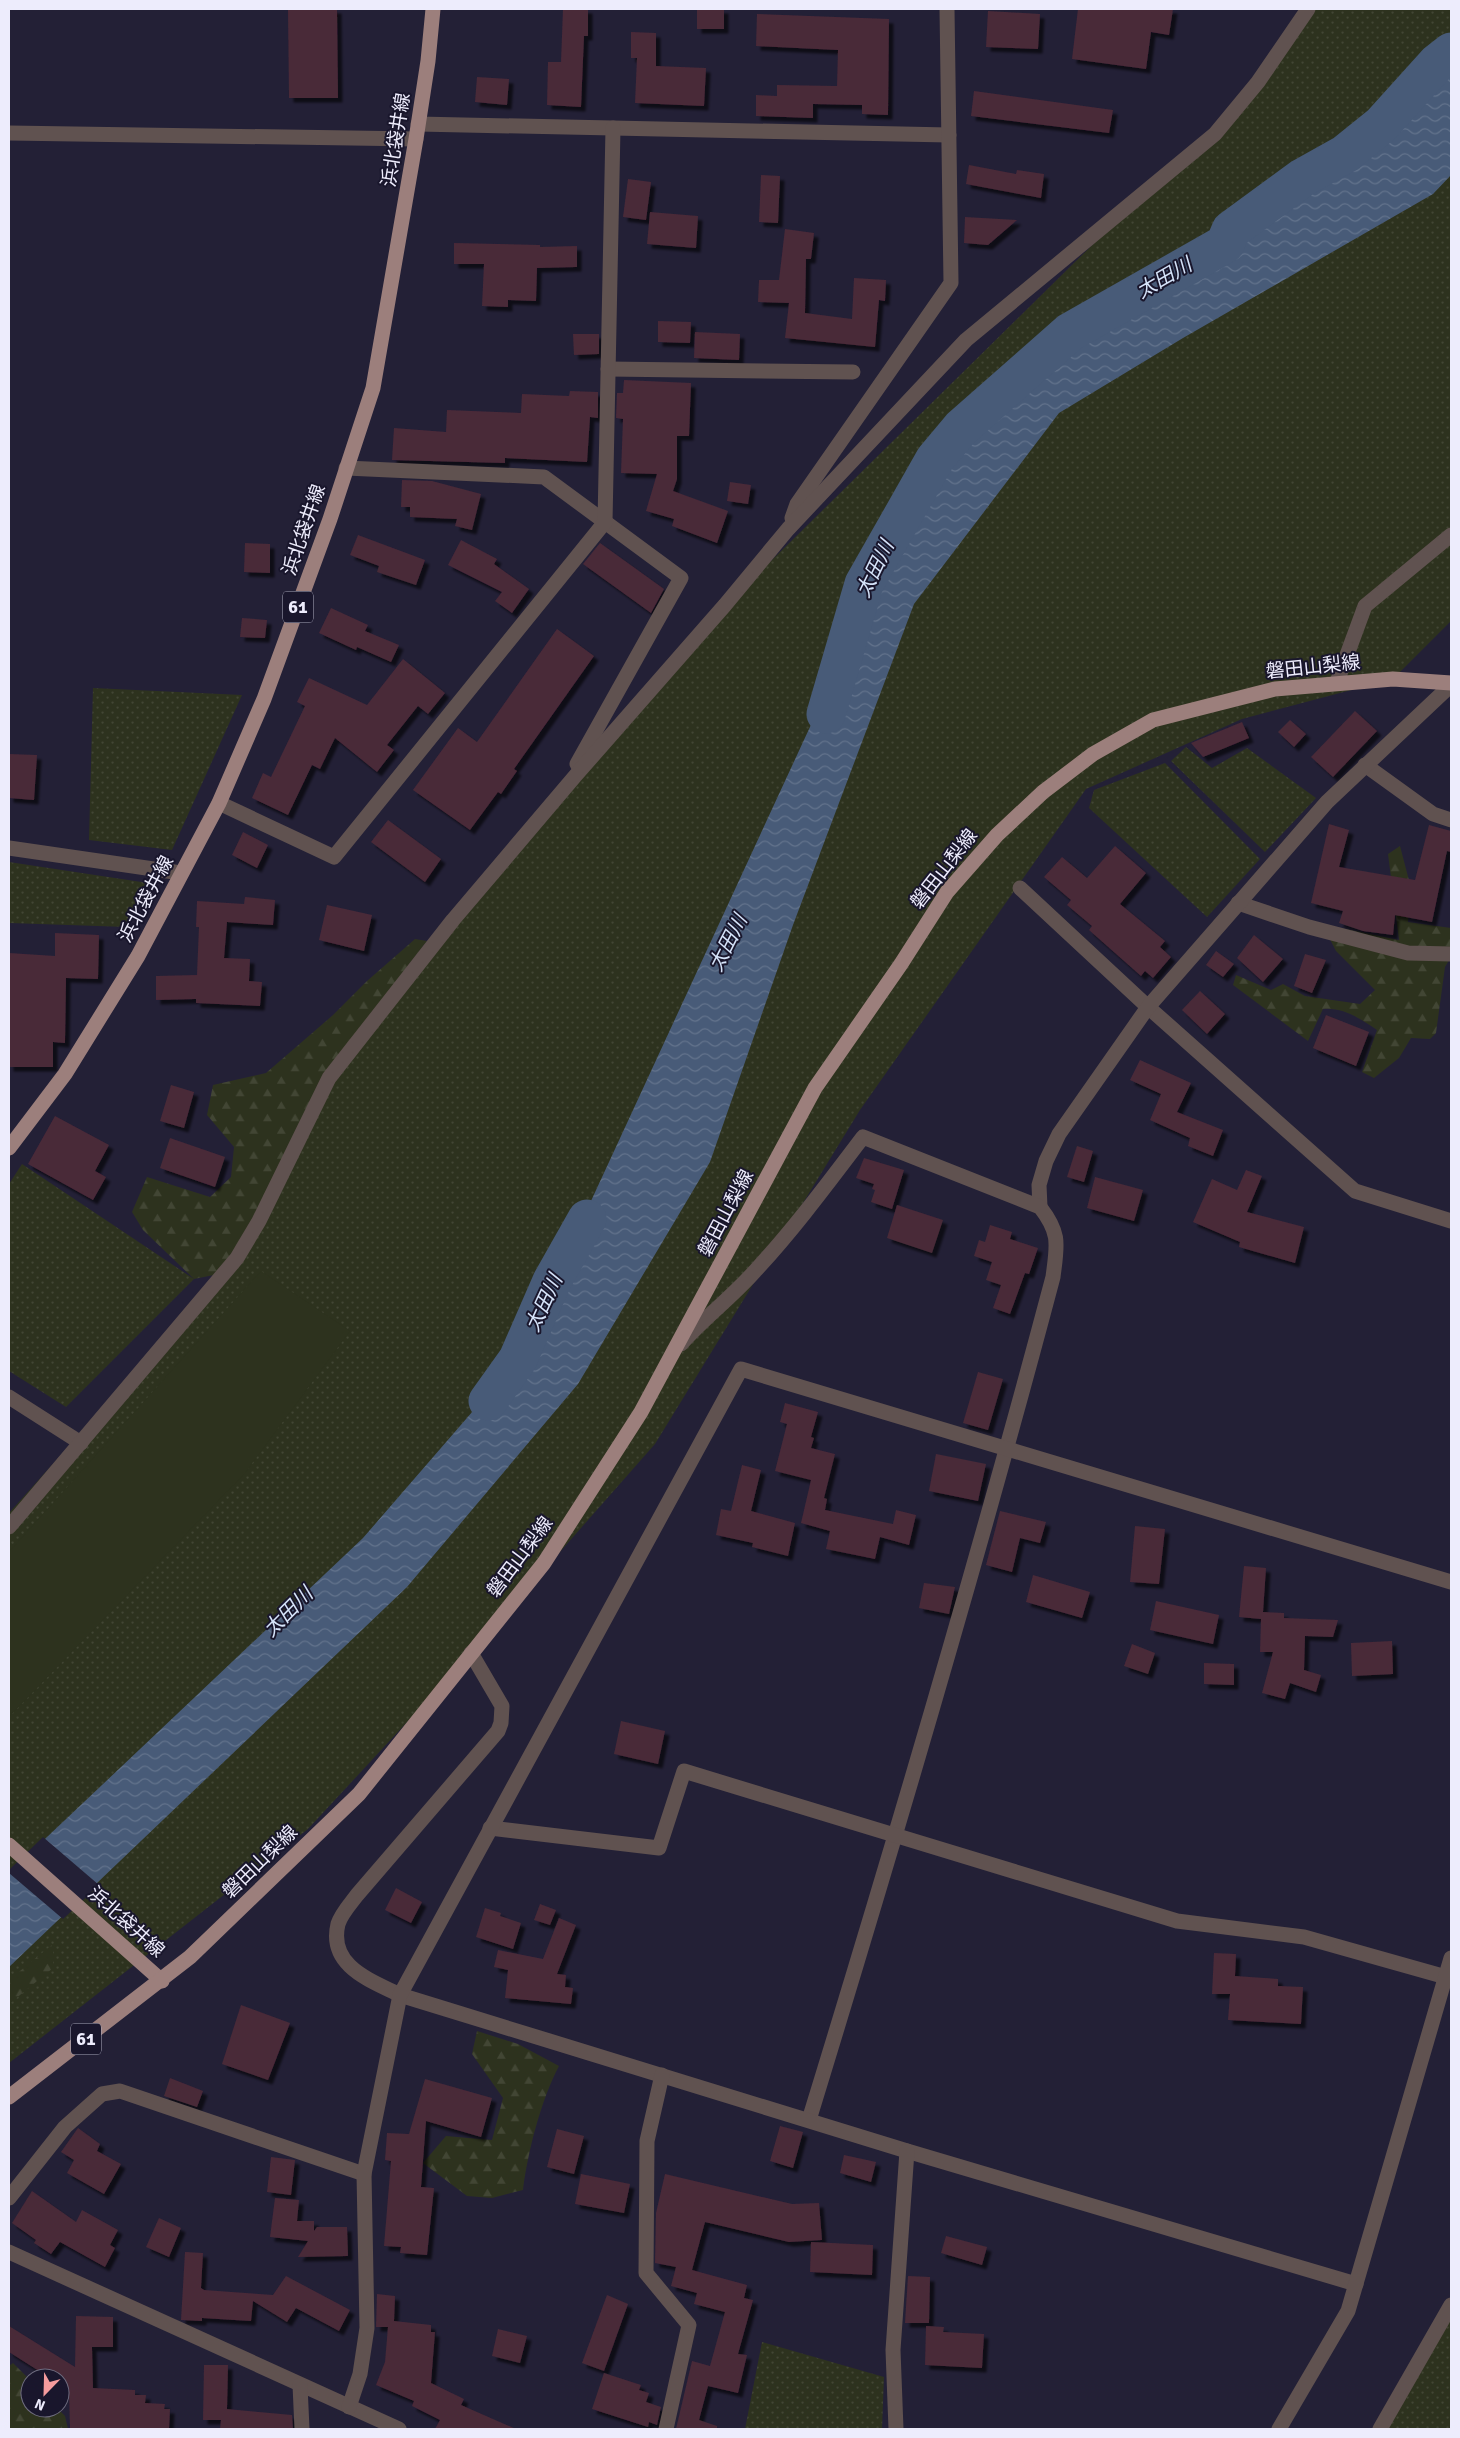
<svg xmlns="http://www.w3.org/2000/svg" width="1460" height="2438" font-family="Signika,'Noto Sans JP',sans-serif">
  <style>
    .grass { fill: url(#grass-dots) }
    .forest { fill: url(#forest-firs) }
    .green { fill: #2d321e }
    .water { fill: url(#water-waves) }
    .pier { fill: #232036 }
    .lines { fill: none; stroke-linecap: round; stroke-linejoin: round }
    .river { stroke: #485b78; stroke-width: 39 }
    .building { fill: #492938; filter: url(#shadow) }
    .minor { stroke: #605250; stroke-width: 15 }
    .major { stroke: #9c7f7c; stroke-width: 15 }
    .labels { text-anchor: middle; dominant-baseline: central; stroke-width: 4; stroke-linejoin: round; paint-order: stroke }
    .shield { fill: #19162c; stroke: #adacbe; stroke-width: 1 }
    .shield-label { font-size: 18px; font-weight: bold; fill: #edecfc }
    .street-label { font-size: 19px; fill: #edecfc; stroke: #19162c }
    .water-label { font-size: 20px; font-style: italic; fill: #d6e4fa; stroke: #19162c }
  </style>
  <defs>
    <pattern id="grass-dots" width="8" height="8" patternUnits="userSpaceOnUse" patternTransform="scale(1.25)"><rect width="8" height="8" fill="#2d321e"/><path d="M2 2h.1M6 6h.1" fill="none" stroke="#424634" stroke-width="1.8" stroke-linecap="round"/></pattern>
    <pattern id="forest-firs" width="22" height="20" patternUnits="userSpaceOnUse" patternTransform="scale(1.25)"><rect width="22" height="20" fill="#2d321e"/><path d="M5 1l3.5 6h-7zM16 11l3.5 6h-7z" fill="#424634"/></pattern>
    <pattern id="water-waves" width="16" height="10" patternUnits="userSpaceOnUse" patternTransform="scale(1.25)"><rect width="16" height="10" fill="#485b78"/><path d="M0 5q4-4 8 0t8 0" fill="none" stroke="#63738c"/></pattern>
    <filter id="shadow"><feDropShadow dx="4.5" dy="4.5" stdDeviation="1" flood-color="#0009"/></filter>
  </defs>
  <rect width="100%" height="100%" fill="#232036"/>
  <g class="grass">
    <polygon points="1300,9 1451,9 1451,621 1393,679 1242,719 1086,789 860,1110 655,1444 471,1653 308,1829 9,2063 9,1513 237,1258 338,1066 711,620 1258,82"/>
    <polygon points="93,688 242,695 172,850 89,840"/>
    <polygon points="1186,747 1212,768 1247,748 1316,798 1265,852 1171,761"/>
    <polygon points="1165,763 1260,859 1207,917 1089,808 1094,790"/>
    <polygon points="9,862 148,883 127,927 9,923"/>
    <polygon points="22,1164 194,1279 66,1407 9,1371 9,1184"/>
    <polygon points="1451,2308 1451,2429 1386,2429"/>
    <polygon points="762,2342 884,2377 882,2429 745,2429"/>
  </g>
  <g class="forest">
    <path d="M 1400,846 L 1411,888 L 1408,922 L 1451,928 L 1451,957 L 1445,967 L 1436,1033 L 1430,1039 L 1411,1038 L 1399,1058 L 1374,1078 L 1362,1072 L 1377,1030 C 1361,1019 1343,1007 1323,1009 L 1308,1041 L 1233,985 L 1236,975 L 1271,990 L 1283,984 L 1305,996 L 1360,1004 L 1375,990 L 1336,951 L 1322,924 L 1399,940 L 1388,854 Z"/>
    <polygon points="415,939 427,941 368,1018 266,1207 224,1273 194,1279 143,1230 132,1212 147,1177 210,1197 231,1177 234,1147 207,1115 213,1085 266,1073 333,1015 367,981"/>
    <polygon points="53,1944 53,1968 9,2004 9,1980"/>
    <path d="M 477,2031 L 518,2044 L 559,2066 C 541,2100 528,2151 523,2190 L 492,2198 L 467,2196 L 423,2163 L 446,2136 L 492,2140 L 503,2098 L 472,2054 Z"/>
    <polygon points="13,2363 30,2380 30,2408 57,2408 65,2416 68,2429 9,2429 9,2366"/>
  </g>
  <polygon class="green" points="261,1271 350,1331 245,1473 9,1717 9,1552"/>
  <polygon class="water" points="1451,54 1451,175 1433,194 1183,338 1059,413 914,604 793,925 710,1162 578,1384 407,1587 9,1967 9,1873 363,1538 518,1359 840,662 898,525 961,428 1070,332 1225,244 1231,230 1302,178 1345,154 1381,125 1437,63"/>
  <polygon class="pier" points="43,1837 99,1885 63,1919 9,1873 9,1870"/>
  <g class="lines">
    <g class="river">
      <polyline points="826,714 864,584 935,459 961,428 1070,332 1225,244 1231,230 1302,178 1345,154 1381,125 1437,63 1451,52"/>
      <polyline points="488,1401 518,1359 552,1281 587,1219"/>
    </g>
  </g>
  <g class="building">
    <polygon points="288,9 337,9 338,98 289,98"/>
    <polygon points="563,9 588,9 588,36 584,36 581,107 547,105 548,62 561,62"/>
    <rect x="697" y="9" width="27" height="20"/>
    <polygon points="1078,9 1173,9 1169,35 1151,32 1146,69 1072,59"/>
    <polygon points="988,11 1040,14 1038,49 986,47"/>
    <polygon points="757,14 889,19 888,115 862,114 862,105 813,104 813,118 756,116 756,95 777,96 777,85 837,86 838,50 756,46"/>
    <polygon points="631,32 656,33 656,66 706,68 704,106 635,103 637,58 631,58"/>
    <polygon points="477,77 509,79 507,105 475,102"/>
    <polygon points="974,91 1113,110 1109,133 971,116"/>
    <polygon points="969,165 1016,174 1017,170 1044,174 1041,198 966,184"/>
    <polygon points="761,175 780,176 778,223 759,222"/>
    <polygon points="628,179 651,182 646,220 623,217"/>
    <polygon points="650,212 698,216 696,248 647,244"/>
    <polygon points="965,217 1017,220 988,245 964,243"/>
    <polygon points="785,229 814,233 811,259 806,259 805,313 852,319 854,278 886,280 885,301 879,300 875,347 785,338 789,303 758,302 759,280 779,280"/>
    <polygon points="454,243 540,245 540,247 577,246 577,267 537,268 536,301 508,300 508,307 482,306 484,264 454,264"/>
    <polygon points="658,321 691,322 690,343 658,342"/>
    <polygon points="695,332 740,334 739,360 694,358"/>
    <polygon points="573,334 599,334 599,354 574,355"/>
    <polygon points="624,380 691,383 689,436 677,436 677,479 673,491 728,511 717,543 672,526 674,519 646,511 657,474 621,473 623,419 616,418 617,393 623,393"/>
    <polygon points="570,391 598,392 598,418 590,417 587,462 505,458 505,463 392,460 394,428 446,432 447,410 521,413 522,394 569,396"/>
    <polygon points="402,480 432,481 481,494 472,530 455,526 457,519 410,517 410,507 401,507"/>
    <polygon points="730,482 751,485 748,504 727,501"/>
    <polygon points="358,535 425,560 416,585 377,572 379,566 350,555"/>
    <polygon points="461,540 497,559 494,564 529,589 512,613 495,601 502,592 448,565"/>
    <polygon points="245,543 270,544 270,573 244,572"/>
    <polygon points="600,543 664,589 651,613 583,564"/>
    <polygon points="331,608 368,625 365,631 399,645 391,662 357,647 356,650 319,633"/>
    <polygon points="242,618 267,620 265,638 240,637"/>
    <polygon points="557,629 594,656 514,769 517,771 501,794 498,792 470,830 413,790 458,728 477,742"/>
    <polygon points="403,659 445,693 428,714 418,706 387,745 394,750 377,772 335,738 320,769 312,765 288,815 252,798 263,773 271,777 305,706 297,702 309,678 367,705"/>
    <polygon points="1355,711 1377,731 1333,777 1311,757"/>
    <polygon points="1290,720 1306,734 1294,747 1278,732"/>
    <polygon points="1242,722 1249,738 1203,757 1191,743"/>
    <polygon points="9,754 37,755 34,800 9,798"/>
    <polygon points="388,820 441,859 425,882 371,842"/>
    <polygon points="1329,824 1349,830 1339,867 1415,880 1429,825 1451,831 1451,852 1447,851 1432,922 1395,915 1393,935 1363,931 1339,923 1343,911 1311,903"/>
    <polygon points="243,832 268,845 257,868 232,855"/>
    <polygon points="1115,846 1146,873 1120,904 1165,941 1160,947 1171,957 1153,978 1145,971 1141,976 1089,930 1092,926 1067,905 1071,900 1044,877 1062,857 1087,878"/>
    <polygon points="245,897 275,900 273,925 227,922 224,958 250,959 249,981 262,982 260,1006 196,1003 196,999 156,1000 156,976 197,975 199,927 196,927 197,901 244,904"/>
    <polygon points="327,905 372,915 364,951 319,940"/>
    <polygon points="55,933 99,935 98,979 66,978 65,1043 53,1042 53,1067 9,1067 9,953 55,956"/>
    <polygon points="1254,935 1283,959 1263,982 1237,958"/>
    <polygon points="1216,951 1234,964 1223,977 1206,965"/>
    <polygon points="1305,954 1326,960 1312,993 1294,986"/>
    <polygon points="1200,991 1225,1014 1207,1034 1182,1010"/>
    <polygon points="1326,1015 1369,1032 1356,1066 1313,1048"/>
    <polygon points="1140,1060 1191,1083 1177,1112 1223,1130 1213,1156 1188,1146 1190,1138 1150,1120 1161,1094 1130,1080"/>
    <polygon points="171,1085 194,1092 184,1128 160,1121"/>
    <polygon points="55,1116 109,1145 95,1171 106,1177 93,1200 28,1164"/>
    <polygon points="170,1138 225,1157 215,1187 160,1168"/>
    <polygon points="1077,1146 1093,1151 1084,1182 1067,1177"/>
    <polygon points="864,1158 904,1170 892,1209 871,1202 875,1190 872,1189 874,1184 856,1178"/>
    <polygon points="1246,1170 1262,1176 1247,1212 1304,1227 1295,1263 1239,1247 1240,1242 1193,1222 1212,1179 1237,1190"/>
    <polygon points="1095,1177 1143,1190 1134,1221 1087,1208"/>
    <polygon points="897,1205 943,1220 932,1253 887,1238"/>
    <polygon points="990,1225 1012,1232 1010,1239 1038,1248 1029,1274 1025,1273 1010,1314 993,1308 1001,1285 986,1280 992,1262 974,1256 979,1240 985,1242"/>
    <polygon points="978,1372 1003,1379 988,1430 963,1423"/>
    <polygon points="785,1403 818,1412 811,1437 814,1438 811,1448 835,1454 824,1498 827,1499 825,1510 893,1524 896,1510 916,1515 909,1545 880,1537 875,1559 826,1549 830,1531 801,1523 811,1480 775,1471 787,1424 780,1422"/>
    <polygon points="936,1454 986,1464 978,1501 929,1491"/>
    <polygon points="742,1465 761,1470 751,1511 795,1523 788,1556 752,1547 753,1543 716,1535 721,1509 731,1511"/>
    <polygon points="1000,1511 1046,1522 1040,1543 1020,1538 1012,1572 986,1565"/>
    <polygon points="1135,1526 1165,1529 1159,1584 1130,1582"/>
    <polygon points="1244,1566 1266,1568 1263,1612 1284,1613 1284,1618 1338,1620 1333,1637 1305,1636 1304,1670 1321,1675 1316,1692 1290,1683 1285,1699 1262,1693 1273,1652 1260,1652 1261,1619 1239,1617"/>
    <polygon points="1033,1575 1090,1592 1082,1618 1026,1602"/>
    <polygon points="924,1583 955,1587 949,1614 919,1608"/>
    <polygon points="1156,1601 1219,1615 1213,1644 1150,1630"/>
    <polygon points="1392,1641 1393,1674 1352,1676 1351,1643"/>
    <polygon points="1132,1644 1155,1653 1148,1674 1124,1666"/>
    <polygon points="1204,1663 1234,1664 1234,1685 1204,1684"/>
    <polygon points="621,1721 665,1731 658,1764 614,1754"/>
    <polygon points="396,1888 422,1902 411,1923 385,1910"/>
    <polygon points="540,1904 556,1910 550,1925 534,1920"/>
    <polygon points="485,1908 501,1913 500,1916 521,1923 513,1949 476,1937"/>
    <polygon points="559,1918 576,1925 557,1974 566,1975 565,1987 573,1988 571,2004 505,1998 508,1970 494,1967 498,1950 543,1959"/>
    <polygon points="1214,1953 1236,1954 1235,1976 1278,1979 1278,1986 1303,1987 1301,2024 1228,2020 1230,1994 1212,1994"/>
    <polygon points="241,2005 290,2023 268,2080 222,2064"/>
    <polygon points="170,2078 203,2091 197,2107 164,2096"/>
    <polygon points="425,2079 492,2098 481,2137 426,2121 421,2187 434,2188 427,2255 400,2253 401,2247 384,2246 391,2161 385,2160 387,2133 409,2134"/>
    <polygon points="780,2126 803,2132 793,2168 770,2161"/>
    <polygon points="78,2128 100,2144 97,2151 121,2164 104,2194 67,2173 74,2160 61,2152"/>
    <polygon points="557,2129 584,2136 574,2174 547,2167"/>
    <polygon points="844,2155 876,2162 871,2182 840,2173"/>
    <polygon points="271,2157 295,2160 291,2195 267,2192"/>
    <polygon points="581,2174 630,2184 624,2213 575,2204"/>
    <polygon points="665,2174 792,2204 819,2203 822,2240 789,2242 705,2222 692,2270 747,2285 744,2298 753,2300 738,2354 747,2355 738,2393 708,2386 699,2420 717,2426 717,2429 676,2429 692,2361 710,2366 725,2312 694,2304 697,2293 671,2286 676,2267 655,2263 656,2213"/>
    <polygon points="32,2191 76,2222 82,2210 118,2230 110,2245 115,2248 105,2267 60,2242 51,2254 34,2243 36,2240 12,2223"/>
    <polygon points="275,2198 299,2200 297,2221 314,2221 314,2231 317,2227 347,2227 348,2256 298,2257 308,2241 270,2237"/>
    <polygon points="159,2218 181,2228 169,2257 146,2247"/>
    <polygon points="946,2236 987,2247 982,2265 941,2253"/>
    <polygon points="811,2242 873,2245 872,2275 810,2272"/>
    <polygon points="185,2252 203,2253 201,2288 204,2290 273,2295 286,2276 350,2310 339,2331 296,2308 287,2322 253,2301 251,2321 202,2318 202,2321 181,2320"/>
    <polygon points="908,2276 930,2277 929,2323 905,2323"/>
    <polygon points="377,2294 395,2296 394,2321 431,2325 431,2332 435,2332 431,2383 464,2399 461,2405 516,2429 435,2429 440,2420 412,2406 414,2401 376,2385 385,2362 388,2327 376,2327"/>
    <polygon points="607,2295 628,2304 604,2371 582,2363"/>
    <polygon points="76,2316 113,2317 113,2347 92,2347 93,2388 135,2390 135,2395 146,2395 145,2403 165,2404 164,2409 170,2409 169,2429 70,2429 69,2390 60,2384 60,2378 50,2378 9,2352 9,2326 75,2367"/>
    <polygon points="926,2326 944,2327 943,2332 984,2334 982,2368 925,2365"/>
    <polygon points="498,2329 527,2336 520,2363 492,2356"/>
    <polygon points="204,2365 228,2365 227,2409 292,2415 293,2429 220,2429 221,2420 203,2420"/>
    <polygon points="604,2373 641,2385 639,2390 649,2393 646,2402 661,2407 657,2425 649,2422 648,2427 592,2409"/>
  </g>
  <g class="lines">
    <g class="minor">
      <polyline points="418,124 949,135"/>
      <polyline points="9,133 416,139"/>
      <polyline points="608,369 853,372"/>
      <polyline points="346,468 544,477 681,578 577,764"/>
      <polyline points="792,518 797,504 951,283 947,9"/>
      <polyline points="1337,682 1365,606 1451,535"/>
      <polyline points="1365,765 1433,814 1451,820"/>
      <polyline points="219,803 334,857 605,522 613,128"/>
      <polyline points="9,848 181,873"/>
      <polyline points="1020,888 1148,1007 1355,1191 1451,1221"/>
      <polyline points="1238,903 1309,927 1408,953 1451,954"/>
      <polyline points="1040,1207 1039,1185 1046,1161 1059,1134 1148,1007 1327,802 1451,685"/>
      <path d="M 681,1344 C 704,1318 732,1297 755,1271 C 794,1229 828,1183 863,1137 L 1040,1207 C 1061,1234 1057,1245 1053,1277 C 978,1560 895,1840 809,2120"/>
      <polyline points="9,1397 81,1443"/>
      <polyline points="9,1527 237,1258 259,1221 329,1078 453,920 576,775 725,605 788,529 966,340 1215,134 1258,82 1308,9"/>
      <path d="M 471,1653 L 502,1706 L 501,1723 L 498,1731 L 357,1895 C 351,1903 341,1914 338,1924 C 328,1966 370,1980 400,1995 L 907,2151 L 1356,2284"/>
      <polyline points="490,1828 659,1848 684,1771 1177,1921 1304,1937 1446,1977"/>
      <polyline points="662,2075 647,2141 646,2273 689,2325 666,2429"/>
      <polyline points="9,2198 65,2127 102,2094 120,2091 364,2174"/>
      <polyline points="9,2252 399,2429"/>
      <polyline points="300,2385 302,2429"/>
      <polyline points="349,2407 360,2374 367,2328 364,2174 400,1995 741,1369 1451,1582"/>
      <polyline points="896,2429 893,2350 907,2151"/>
      <polyline points="1279,2429 1348,2311 1451,1958"/>
      <polyline points="1380,2429 1451,2305"/>
    </g>
    <g class="major">
      <polyline points="9,1148 65,1074 138,956 219,803 264,699 330,519 373,388 416,139 428,61 433,9"/>
      <polyline points="9,1845 162,1981"/>
      <polyline points="9,2097 190,1957 359,1794 544,1563 641,1412 815,1088 901,964 947,892 997,835 1043,792 1093,754 1153,720 1275,689 1393,679 1451,683"/>
    </g>
  </g>
  <g class="labels">
    <g class="shield">
      <rect x="283" y="591.5" width="30" height="31" rx="4"/>
      <rect x="71" y="2023.5" width="30" height="31" rx="4"/>
    </g>
    <g class="shield-label">
      <text x="298" y="607">61</text>
      <text x="86" y="2039">61</text>
    </g>
    <g class="street-label">
      <text transform="translate(396 140) rotate(-81)">浜北袋井線</text>
      <text transform="translate(304 530) rotate(-71)">浜北袋井線</text>
      <text transform="translate(1313 667) rotate(-6)">磐田山梨線</text>
      <text transform="translate(944 869) rotate(-52)">磐田山梨線</text>
      <text transform="translate(146 899) rotate(-62)">浜北袋井線</text>
      <text transform="translate(726 1213) rotate(-62)">磐田山梨線</text>
      <text transform="translate(520 1557) rotate(-53)">磐田山梨線</text>
      <text transform="translate(260 1862) rotate(-44)">磐田山梨線</text>
      <text transform="translate(126 1922) rotate(42)">浜北袋井線</text>
    </g>
    <g class="water-label">
      <text transform="translate(1164 278) rotate(-30)">太田川</text>
      <text transform="translate(875 569) rotate(-64)">太田川</text>
      <text transform="translate(728 943) rotate(-63)">太田川</text>
      <text transform="translate(544 1303) rotate(-65)">太田川</text>
      <text transform="translate(288 1612) rotate(-45)">太田川</text>
    </g>
  </g>
  <rect width="1460" height="2438" fill="none" stroke="#edecfc" stroke-width="20"/>
  <g transform="translate(45 2393) rotate(203)"><circle r="24" fill="#19162c" stroke="#6e6c7f"/>
  <path d="M0-4L9 19L0 12L-9 19Z" fill="#f59b9d"/>
  <text y="-8" font-size="14" font-weight="bold" text-anchor="middle" fill="#edecfc">N</text>
  </g>
</svg>
